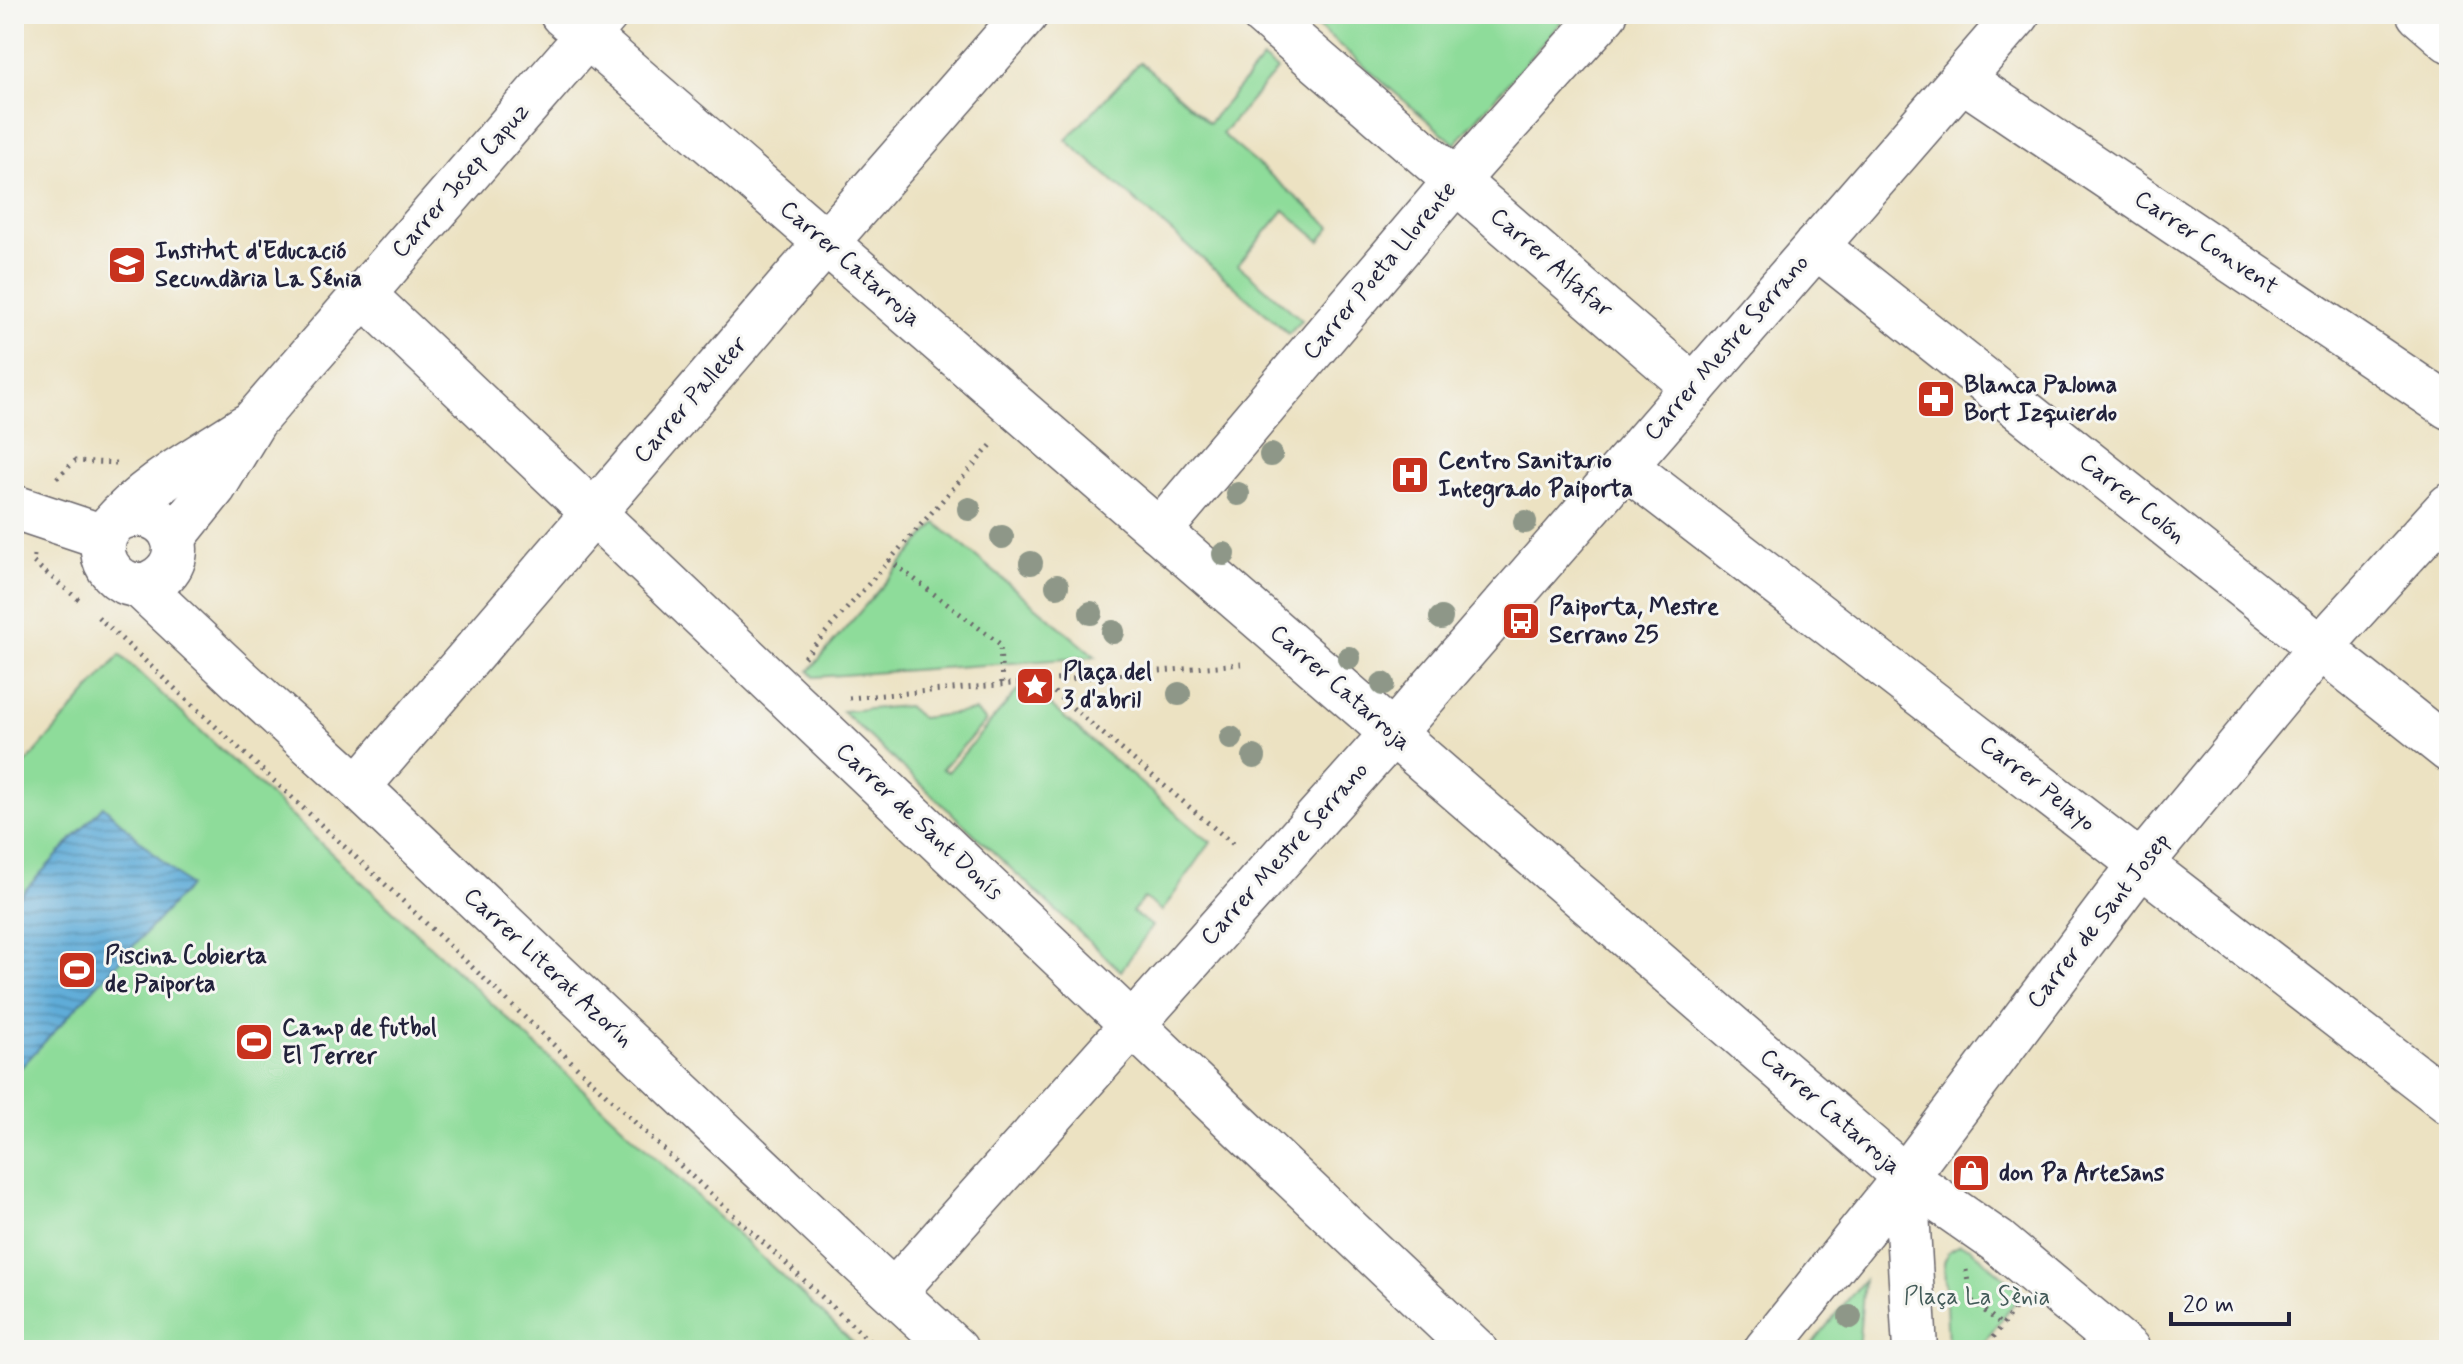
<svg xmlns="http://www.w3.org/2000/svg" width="2463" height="1364" font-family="Mynerve,sans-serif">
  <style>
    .green { fill: #8edc9a; stroke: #587f6a; stroke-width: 2 }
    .water { fill: url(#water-rules); stroke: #40678a; stroke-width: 2 }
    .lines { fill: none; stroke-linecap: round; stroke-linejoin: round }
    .minor-casing { stroke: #69656a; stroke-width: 47 }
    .path { stroke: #69656a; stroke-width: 5; stroke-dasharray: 2 6; stroke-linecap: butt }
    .minor { stroke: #fff; stroke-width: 44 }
    .tree { fill: #8e9788 }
    .labels { text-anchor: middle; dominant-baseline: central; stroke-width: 6; stroke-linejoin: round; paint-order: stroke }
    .street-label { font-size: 24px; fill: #22223b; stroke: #f6f6f2 }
    .poi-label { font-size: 24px; font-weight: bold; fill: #22223b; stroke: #f6f6f2; text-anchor: start }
    .park-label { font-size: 24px; fill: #425a58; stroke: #f6f6f2 }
  </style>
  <defs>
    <pattern id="water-rules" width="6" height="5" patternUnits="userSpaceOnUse" patternTransform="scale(2)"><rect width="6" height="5" fill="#5eacd8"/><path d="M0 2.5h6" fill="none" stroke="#4d8cb0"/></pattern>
  </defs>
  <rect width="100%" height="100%" fill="#f6f6f2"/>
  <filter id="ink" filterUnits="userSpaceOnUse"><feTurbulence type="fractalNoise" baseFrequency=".0125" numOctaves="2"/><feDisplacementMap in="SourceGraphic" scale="16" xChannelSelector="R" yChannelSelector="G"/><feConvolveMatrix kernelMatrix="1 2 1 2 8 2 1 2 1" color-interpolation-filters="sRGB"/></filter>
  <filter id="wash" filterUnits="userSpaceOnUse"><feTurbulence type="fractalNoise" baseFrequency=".006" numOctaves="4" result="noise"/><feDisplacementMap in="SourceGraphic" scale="32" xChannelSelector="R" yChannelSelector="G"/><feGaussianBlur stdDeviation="1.8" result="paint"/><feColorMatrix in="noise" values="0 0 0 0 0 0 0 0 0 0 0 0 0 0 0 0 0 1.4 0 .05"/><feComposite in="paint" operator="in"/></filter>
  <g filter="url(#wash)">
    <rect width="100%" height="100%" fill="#ece2c2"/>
    <g class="green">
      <polygon points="1303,14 1568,14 1455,144"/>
      <polygon points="1263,59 1277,70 1222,134 1331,227 1320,241 1284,210 1238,265 1302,320 1289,334 1066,140 1140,62 1209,123"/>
      <polygon points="936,523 1096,657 814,677 809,671"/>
      <polygon points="120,655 861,1350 26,1350 14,1334 14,777"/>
      <polygon points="1024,683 1200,834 1211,842 1162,911 1144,898 1132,912 1152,926 1121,971 842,711 907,706 921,718 975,711 986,721 942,769 948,772"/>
      <polygon points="1960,1245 1970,1248 2022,1293 1978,1350 1949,1350 1948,1345 1944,1263 1948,1252"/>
      <polygon points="1864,1280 1858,1350 1807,1350"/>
    </g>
    <polygon class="water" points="103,806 189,886 14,1075 14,902"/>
  </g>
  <g filter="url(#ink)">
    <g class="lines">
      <g class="minor-casing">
        <g id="minor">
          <polyline points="562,14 1905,1177 1997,1241 2128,1350"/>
          <polyline points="1263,14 1694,387"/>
          <polyline points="2419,14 2449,40"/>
          <polyline points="1962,79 2449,407"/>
          <polyline points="1816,246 2449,750"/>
          <polyline points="364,295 1475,1350"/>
          <polyline points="1625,466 2449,1102"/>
          <polyline points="14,507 104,537"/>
          <path d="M 118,519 C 165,499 195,552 159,578 C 126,603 85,557 111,526 C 147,484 200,457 245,427"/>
          <polyline points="1159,531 1456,181 1605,14"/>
          <polyline points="173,538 214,487 254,421 606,14"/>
          <polyline points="139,585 240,680 358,787 852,1254 956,1350"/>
          <polyline points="358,787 797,276 1026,14"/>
          <polyline points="1905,1177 1915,1350"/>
          <polyline points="894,1292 1392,734 2018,14"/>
          <polyline points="1766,1350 1905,1177 2141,864 2319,649 2449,506"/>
        </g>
      </g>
      <g class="path">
        <polyline points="57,478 75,461 116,463"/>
        <polyline points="34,555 33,562 79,600"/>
        <polyline points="889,560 1000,644 1002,684"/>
        <polyline points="98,617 389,888 683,1168 879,1350"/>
        <polyline points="804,657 993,443"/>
        <polyline points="1042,682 1233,844"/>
        <polyline points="849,698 1241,664"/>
        <polyline points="1966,1270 1971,1300 2002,1325"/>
        <polyline points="1984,1350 2016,1307"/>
      </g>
      <use href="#minor" class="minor"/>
    </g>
    <g class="tree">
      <circle cx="1271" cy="455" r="12"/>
      <circle cx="1238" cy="494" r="12"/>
      <circle cx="969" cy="509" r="12"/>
      <circle cx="1525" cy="522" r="12"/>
      <circle cx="1002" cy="537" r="12"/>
      <circle cx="1224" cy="554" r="12"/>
      <circle cx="1031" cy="563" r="12"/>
      <circle cx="1057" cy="586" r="12"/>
      <circle cx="1091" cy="613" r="12"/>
      <circle cx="1441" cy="618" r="12"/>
      <circle cx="1113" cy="632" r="12"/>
      <circle cx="1349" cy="658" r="12"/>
      <circle cx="1383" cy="684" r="12"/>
      <circle cx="1179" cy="694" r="12"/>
      <circle cx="1231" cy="738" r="12"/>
      <circle cx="1254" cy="757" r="12"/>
      <circle cx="1850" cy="1317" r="12"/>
    </g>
  </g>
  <defs>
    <g id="school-square" transform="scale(2)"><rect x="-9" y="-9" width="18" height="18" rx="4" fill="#c8321e" stroke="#f6f6f2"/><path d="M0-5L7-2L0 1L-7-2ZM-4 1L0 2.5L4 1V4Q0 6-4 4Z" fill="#fff"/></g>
    <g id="pharmacy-square" transform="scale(2)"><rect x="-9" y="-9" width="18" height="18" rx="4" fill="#c8321e" stroke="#f6f6f2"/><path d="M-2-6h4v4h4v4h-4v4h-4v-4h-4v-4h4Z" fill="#fff"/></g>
    <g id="hospital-square" transform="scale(2)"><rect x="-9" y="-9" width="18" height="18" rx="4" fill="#c8321e" stroke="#f6f6f2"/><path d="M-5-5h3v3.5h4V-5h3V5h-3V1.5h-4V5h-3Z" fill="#fff"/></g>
    <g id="bus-square" transform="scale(2)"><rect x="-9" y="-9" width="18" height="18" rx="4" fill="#c8321e" stroke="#f6f6f2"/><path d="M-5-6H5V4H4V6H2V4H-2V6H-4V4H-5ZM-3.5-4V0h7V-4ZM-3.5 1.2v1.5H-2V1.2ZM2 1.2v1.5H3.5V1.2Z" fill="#fff"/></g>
    <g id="sight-square" transform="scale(2)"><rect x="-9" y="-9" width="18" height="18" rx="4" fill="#c8321e" stroke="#f6f6f2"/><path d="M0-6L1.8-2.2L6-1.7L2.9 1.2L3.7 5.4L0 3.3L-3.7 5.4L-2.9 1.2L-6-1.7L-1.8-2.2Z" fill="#fff"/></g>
    <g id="stadium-square" transform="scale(2)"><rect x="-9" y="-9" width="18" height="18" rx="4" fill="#c8321e" stroke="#f6f6f2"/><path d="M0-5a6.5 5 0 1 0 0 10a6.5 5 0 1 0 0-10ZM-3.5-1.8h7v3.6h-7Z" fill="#fff"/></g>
    <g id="shop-square" transform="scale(2)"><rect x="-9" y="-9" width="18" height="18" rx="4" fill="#c8321e" stroke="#f6f6f2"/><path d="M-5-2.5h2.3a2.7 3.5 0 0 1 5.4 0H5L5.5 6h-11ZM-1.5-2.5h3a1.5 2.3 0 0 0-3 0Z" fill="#fff"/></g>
  </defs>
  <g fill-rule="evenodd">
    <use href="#school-square" x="127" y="265"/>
    <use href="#pharmacy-square" x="1936" y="399"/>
    <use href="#hospital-square" x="1410" y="475"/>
    <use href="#bus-square" x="1521" y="621"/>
    <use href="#sight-square" x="1035" y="686"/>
    <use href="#stadium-square" x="77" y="970"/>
    <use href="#stadium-square" x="254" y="1042"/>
    <use href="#shop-square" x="1971" y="1173"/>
  </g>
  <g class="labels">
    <g class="street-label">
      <text transform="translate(461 181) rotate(-49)">Carrer Josep Capuz</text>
      <text transform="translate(2206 243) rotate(34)">Carrer Convent</text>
      <text transform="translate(1551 263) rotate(41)">Carrer Alfafar</text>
      <text transform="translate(850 264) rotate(41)">Carrer Catarroja</text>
      <text transform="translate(1380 271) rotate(-50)">Carrer Poeta Llorente</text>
      <text transform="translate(1727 348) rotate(-49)">Carrer Mestre Serrano</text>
      <text transform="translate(691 400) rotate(-49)">Carrer Palleter</text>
      <text transform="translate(2132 499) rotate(39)">Carrer Colón</text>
      <text transform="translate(1340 688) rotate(41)">Carrer Catarroja</text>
      <text transform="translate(2037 784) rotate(38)">Carrer Pelayo</text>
      <text transform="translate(919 822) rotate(43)">Carrer de Sant Donís</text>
      <text transform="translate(1285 854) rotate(-48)">Carrer Mestre Serrano</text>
      <text transform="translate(2099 921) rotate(-52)">Carrer de Sant Josep</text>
      <text transform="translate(548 968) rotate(43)">Carrer Literat Azorín</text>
      <text transform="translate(1830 1112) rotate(41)">Carrer Catarroja</text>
    </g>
    <g class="poi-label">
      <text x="155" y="251">Institut d'Educació<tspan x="155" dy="28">Secundària La Sénia</tspan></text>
      <text x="1964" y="385">Blanca Paloma<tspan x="1964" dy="28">Bort Izquierdo</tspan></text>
      <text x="1438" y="461">Centro Sanitario<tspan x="1438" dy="28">Integrado Paiporta</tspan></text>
      <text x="1549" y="607">Paiporta, Mestre<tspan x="1549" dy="28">Serrano 25</tspan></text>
      <text x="1063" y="672">Plaça del<tspan x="1063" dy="28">3 d'abril</tspan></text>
      <text x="105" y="956">Piscina Cobierta<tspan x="105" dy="28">de Paiporta</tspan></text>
      <text x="282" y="1028">Camp de futbol<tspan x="282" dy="28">El Terrer</tspan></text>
      <text x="1999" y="1173">don Pa Artesans</text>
    </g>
    <g class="park-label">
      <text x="1977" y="1297">Plaça La Sènia</text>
    </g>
  </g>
  <rect width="2463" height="1364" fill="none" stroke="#f6f6f2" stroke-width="48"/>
  <path d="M2171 1312v12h118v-12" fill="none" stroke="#22223b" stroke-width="4"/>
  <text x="2183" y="1312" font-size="24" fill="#22223b" stroke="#f6f6f2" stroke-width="6" paint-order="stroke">20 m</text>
</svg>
